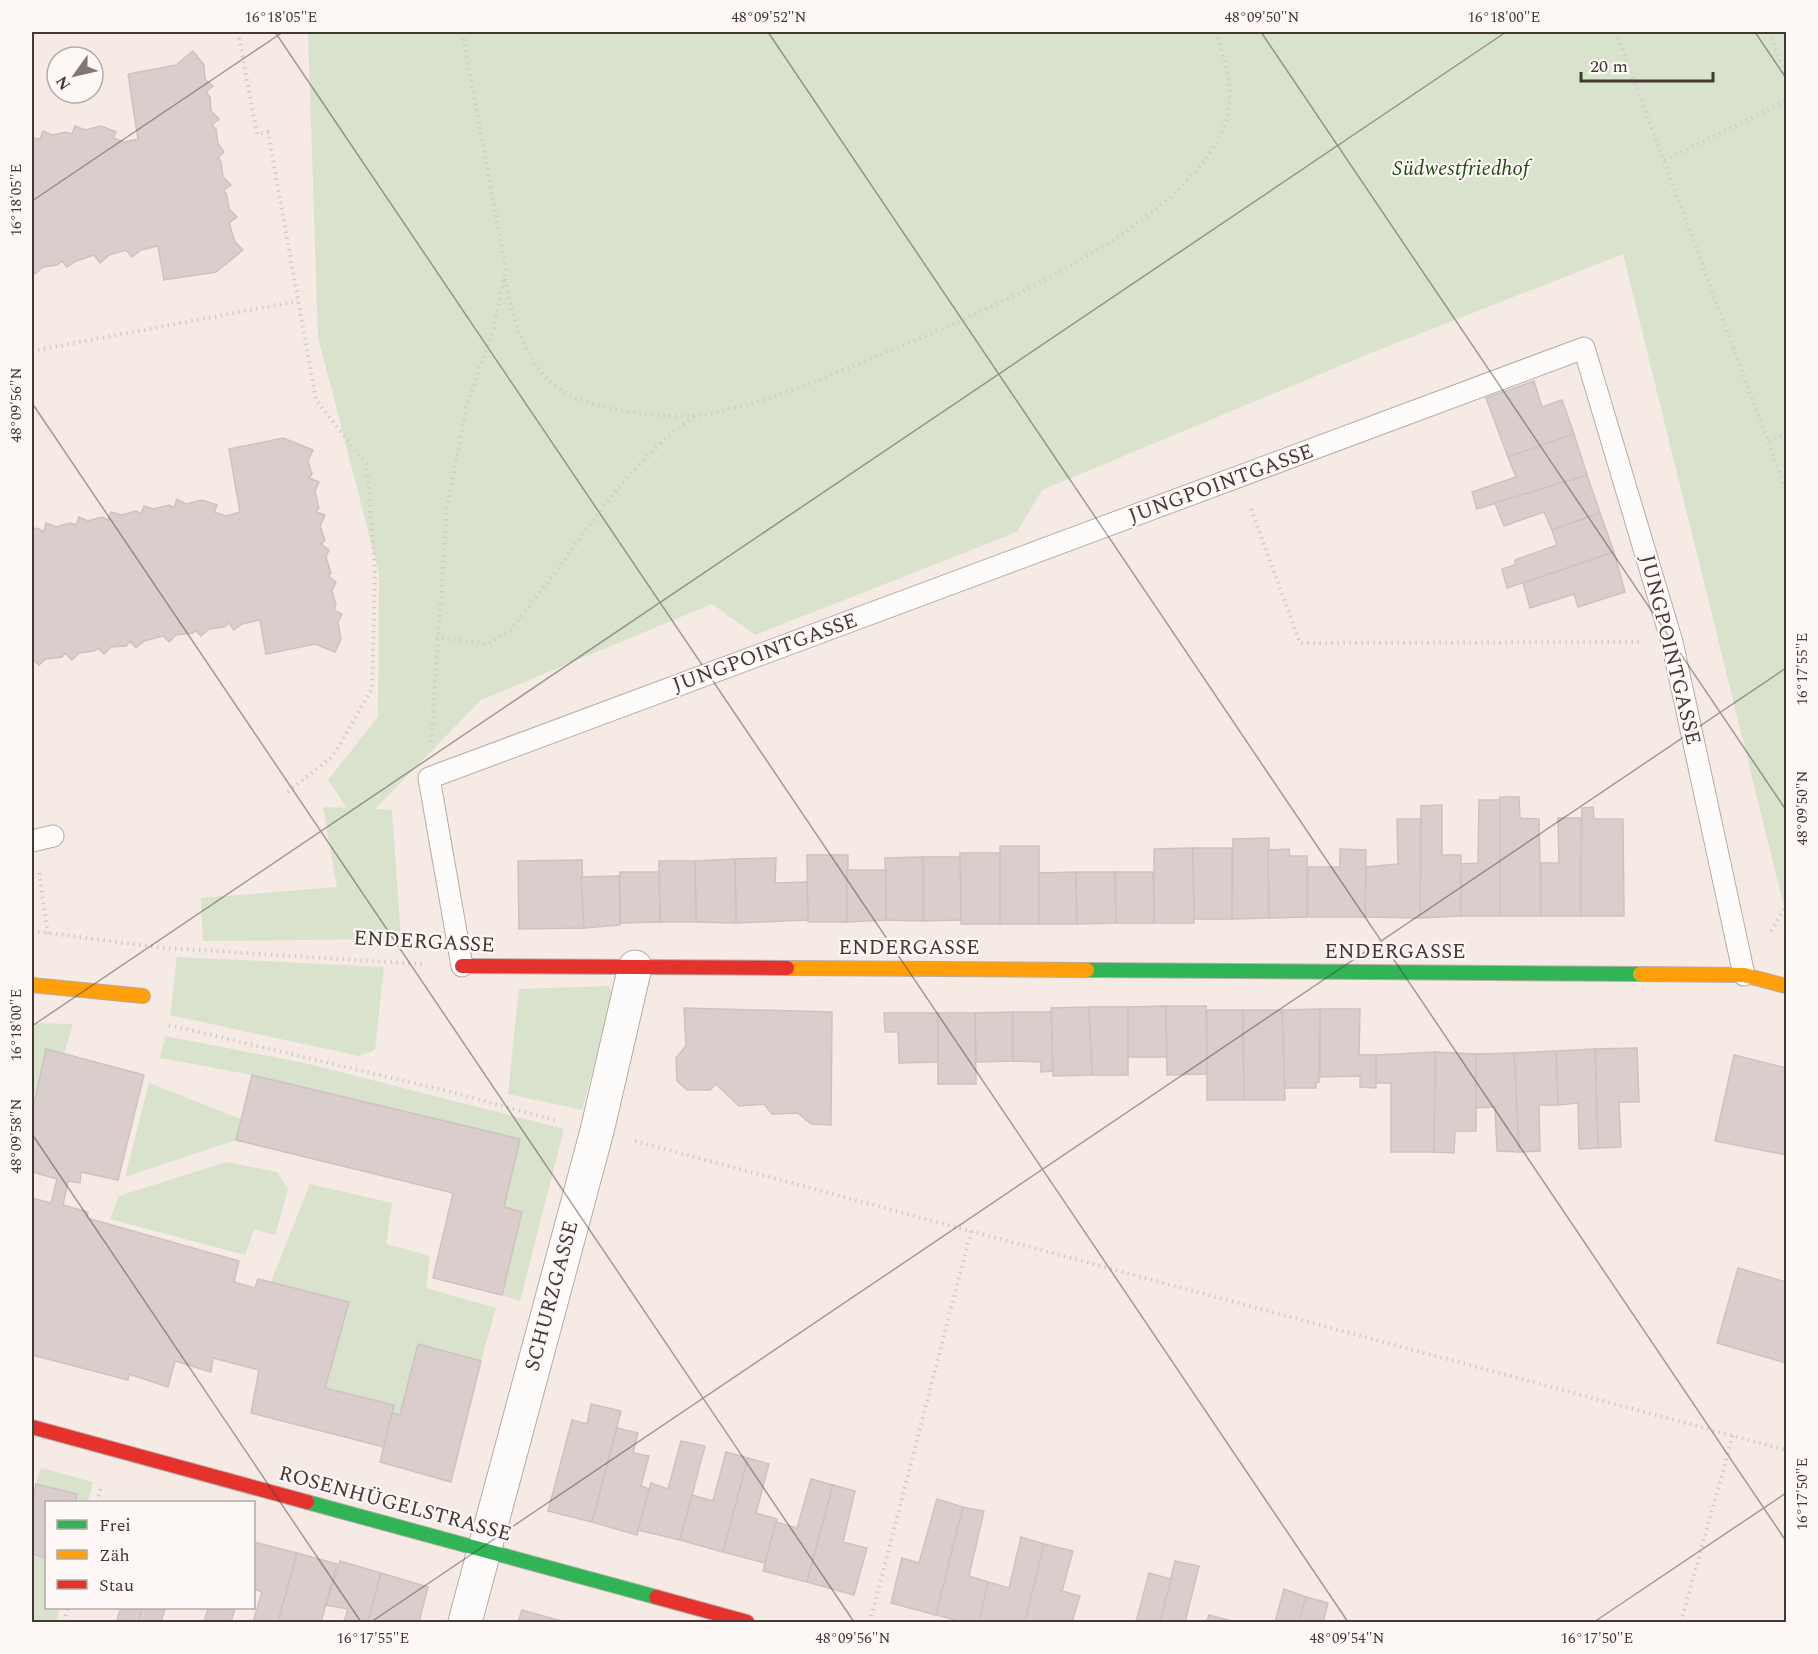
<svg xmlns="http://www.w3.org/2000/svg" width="1818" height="1654" font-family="Spectral,serif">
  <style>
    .green { fill: #d8e2cc }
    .building { fill: #dacecd; stroke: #cdc2c1; stroke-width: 1.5 }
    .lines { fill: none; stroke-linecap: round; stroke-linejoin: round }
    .lane-casing { stroke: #b6aca7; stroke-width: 23 }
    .street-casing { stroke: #b6aca7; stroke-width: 35 }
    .fast-casing { stroke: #b6aca7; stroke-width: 16 }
    .slow-casing { stroke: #b6aca7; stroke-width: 16 }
    .jam-casing { stroke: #b6aca7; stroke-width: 16 }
    .path { stroke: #d1ccca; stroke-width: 4; stroke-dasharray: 1.5 4.5; stroke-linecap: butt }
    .lane { stroke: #fefcfb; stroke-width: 21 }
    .street { stroke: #fefcfb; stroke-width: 33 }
    .fast { stroke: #30b455; stroke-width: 14 }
    .slow { stroke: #ff9f0a; stroke-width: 14 }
    .jam { stroke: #e5322d; stroke-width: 14 }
    .ticks { fill: none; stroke: #433834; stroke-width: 1.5; stroke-opacity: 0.45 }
    .labels { text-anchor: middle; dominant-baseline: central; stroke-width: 4.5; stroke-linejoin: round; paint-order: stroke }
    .park-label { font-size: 21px; font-style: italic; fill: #214b14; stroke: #fdf7f5 }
    .street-label { font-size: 21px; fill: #433834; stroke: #fdf7f5 }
    .neatline { fill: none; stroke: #433834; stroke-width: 2 }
    .ticks-label { font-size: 15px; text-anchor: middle; fill: #433834 }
  </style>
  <rect width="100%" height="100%" fill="#f6eae4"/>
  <g class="green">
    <polygon points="308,32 1786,32 1786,915 1623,254 1376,351 1042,490 1017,532 755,635 712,604 481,700 375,809 392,810 401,939 203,941 201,898 337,887 323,807 347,808 328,780 378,717 379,573 318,337"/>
    <polygon points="177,957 384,967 375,1050 359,1056 170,1015"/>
    <polygon points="609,986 613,995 582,1110 508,1094 519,989"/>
    <polygon points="32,1023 73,1024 64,1054 46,1050 32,1114"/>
    <polygon points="165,1036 309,1064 564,1129 520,1301 502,1295 522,1212 504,1207 520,1139 252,1075 160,1058"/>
    <polygon points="149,1083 241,1119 236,1140 125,1177"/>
    <polygon points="226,1162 277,1172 288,1189 275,1235 254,1229 245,1255 110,1219 119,1196"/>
    <polygon points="310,1184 392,1203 386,1244 430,1256 426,1288 496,1308 481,1361 418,1344 400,1415 392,1413 393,1405 325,1388 349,1302 271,1282"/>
    <polygon points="41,1468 93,1482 88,1502 75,1502 76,1494 36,1484"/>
    <polygon points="32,1554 46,1558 46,1608 60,1608 56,1622 32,1622"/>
  </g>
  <g class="building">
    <polygon points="193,51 204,65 205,79 213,86 206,92 210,97 211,111 219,119 212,125 216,129 218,144 224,152 218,158 221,162 223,177 231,185 224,190 227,196 229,209 237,217 229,223 235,242 243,250 216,272 164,280 158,246 141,250 132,257 126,250 109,255 100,263 94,255 76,261 67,267 62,261 57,265 43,267 35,274 32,270 32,138 40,139 43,131 53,135 66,132 72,134 75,126 85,130 101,126 116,132 113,138 124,142 138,139 128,74 176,65"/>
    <polygon points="1534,381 1542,407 1562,400 1574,434 1508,457 1486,398"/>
    <polygon points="1574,434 1587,475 1477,509 1472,492 1516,477 1508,457"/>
    <polygon points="283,438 313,450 308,461 312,474 309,478 319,482 315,491 319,508 316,512 325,515 320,526 325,540 321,544 329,550 326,557 331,573 328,576 336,582 332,591 336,605 334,610 342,614 338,622 341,639 335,652 315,644 266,654 260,620 242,624 234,630 229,623 224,627 209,629 201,636 195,630 193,633 176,635 169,642 163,636 144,641 136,648 130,641 126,646 111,647 104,654 98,648 94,651 79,653 72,660 65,653 62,657 46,659 39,665 32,659 32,530 37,528 44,532 46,523 56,527 70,523 76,525 79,517 88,521 102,517 108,520 111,512 121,515 136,511 141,514 144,506 153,509 169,505 174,508 177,499 186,504 202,500 217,505 214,512 226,516 240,512 229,449"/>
    <polygon points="1587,475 1600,513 1552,530 1544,512 1504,526 1495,503"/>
    <polygon points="1600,513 1614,552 1507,588 1502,569 1515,565 1515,560 1557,545 1552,530"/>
    <polygon points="1614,552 1625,592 1578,607 1574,594 1530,608 1523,583"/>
    <polygon points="1500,797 1519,797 1520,818 1539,819 1541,916 1500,916"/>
    <polygon points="1479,800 1500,800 1500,916 1461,916 1461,864 1478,863"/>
    <polygon points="1442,805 1442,855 1461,855 1461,916 1420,918 1421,806"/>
    <polygon points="1593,807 1594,819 1623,819 1624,916 1581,916 1582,808"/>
    <polygon points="1558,818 1581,818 1581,916 1541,916 1541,863 1559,863"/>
    <polygon points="1397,819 1421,819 1420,918 1365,917 1366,867 1398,864"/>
    <polygon points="1269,838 1269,918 1232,919 1233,839"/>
    <rect x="1000" y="846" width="39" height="78"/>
    <polygon points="1193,848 1194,923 1154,923 1154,849"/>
    <polygon points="1193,848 1232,848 1232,919 1194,919"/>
    <polygon points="1289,849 1290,856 1307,856 1307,917 1269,918 1268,850"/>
    <polygon points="1340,849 1366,850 1365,917 1307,917 1308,867 1340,867"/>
    <polygon points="960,853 1000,853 1000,924 961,924"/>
    <polygon points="807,855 848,855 847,922 808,922"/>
    <polygon points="923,857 923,921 886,920 885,858"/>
    <polygon points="923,857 960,857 961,920 923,921"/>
    <polygon points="776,858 775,883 807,882 808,920 736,923 735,859"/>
    <polygon points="735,859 736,923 696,922 695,861"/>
    <polygon points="582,860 584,928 519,929 518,861"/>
    <polygon points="659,861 695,861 696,922 660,922"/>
    <polygon points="847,870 886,870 886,920 847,922"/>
    <polygon points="620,872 659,872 660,922 620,923"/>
    <polygon points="1076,872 1077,924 1039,924 1039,873"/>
    <polygon points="1076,872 1115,872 1116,923 1077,924"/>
    <polygon points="1115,872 1153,872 1154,923 1116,923"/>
    <polygon points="619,876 620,925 584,928 581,877"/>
    <polygon points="1166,1006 1167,1057 1128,1057 1128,1007"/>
    <polygon points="1166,1006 1206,1006 1207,1074 1167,1075"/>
    <polygon points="1089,1007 1092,1075 1053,1076 1051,1008"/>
    <polygon points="1089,1007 1128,1007 1128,1075 1092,1075"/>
    <polygon points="684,1008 832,1012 831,1125 811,1124 798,1113 772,1114 764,1104 739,1106 716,1084 710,1090 687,1090 677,1081 676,1058 686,1046"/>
    <polygon points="1320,1009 1319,1082 1316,1082 1316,1088 1284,1088 1282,1010"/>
    <polygon points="1320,1009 1360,1009 1359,1055 1376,1055 1376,1088 1360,1087 1360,1076 1320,1077"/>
    <polygon points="1207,1010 1243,1010 1244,1100 1207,1100"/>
    <polygon points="1243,1010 1282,1010 1285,1100 1244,1100"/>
    <polygon points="1013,1012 1013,1061 976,1062 975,1013"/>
    <polygon points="1013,1012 1051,1012 1053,1071 1041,1072 1041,1062 1013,1061"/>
    <polygon points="884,1013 938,1013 938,1062 899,1063 898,1032 885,1032"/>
    <polygon points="938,1013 975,1013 976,1084 938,1084"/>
    <polygon points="1637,1048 1639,1102 1619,1102 1621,1147 1598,1148 1595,1049"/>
    <polygon points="46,1049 144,1075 118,1180 81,1172 80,1183 68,1181 63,1205 88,1212 87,1218 239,1261 234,1282 255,1288 258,1279 349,1302 325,1388 394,1405 384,1447 251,1413 259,1370 213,1358 211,1372 175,1361 168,1387 129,1374 128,1380 32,1355 32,1198 51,1203 57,1179 32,1172 32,1114"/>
    <polygon points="1595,1049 1598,1148 1579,1149 1578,1103 1558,1105 1556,1051"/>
    <polygon points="1556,1051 1558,1105 1539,1105 1540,1151 1519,1152 1514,1053"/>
    <polygon points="1435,1052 1476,1054 1476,1131 1455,1131 1454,1153 1434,1152"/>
    <polygon points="1435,1052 1434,1152 1391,1152 1391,1083 1376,1083 1376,1055"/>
    <polygon points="1514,1053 1519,1152 1497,1151 1495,1107 1476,1108 1476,1054"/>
    <polygon points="1734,1055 1786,1068 1786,1155 1715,1141"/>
    <polygon points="252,1075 520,1139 504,1207 522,1212 502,1295 433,1278 453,1193 236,1140"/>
    <polygon points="1738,1268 1786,1282 1786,1363 1717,1343"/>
    <polygon points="418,1344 481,1361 451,1482 380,1462 392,1413 400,1415"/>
    <polygon points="591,1404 621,1411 592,1522 548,1511 572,1420 587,1424"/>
    <polygon points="617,1428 638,1433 633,1453 649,1456 641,1486 649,1489 637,1535 592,1522"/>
    <polygon points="681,1441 705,1446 680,1540 638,1530 651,1483 668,1489"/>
    <polygon points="726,1452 748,1458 723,1552 680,1540 692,1495 713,1501"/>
    <polygon points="748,1458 769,1464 756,1513 777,1519 765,1563 723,1552"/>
    <polygon points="811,1479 833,1485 807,1582 763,1571 776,1522 797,1528"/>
    <polygon points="36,1484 77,1494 75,1502 46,1502 46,1558 32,1554 32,1502"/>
    <polygon points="833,1485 855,1491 843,1542 867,1548 854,1595 807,1582"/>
    <polygon points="937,1499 963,1507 936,1615 891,1603 902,1558 919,1563"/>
    <polygon points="963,1507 984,1511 969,1576 988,1582 979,1622 963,1622 936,1615"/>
    <polygon points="1021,1537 1044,1544 1025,1622 979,1622 988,1582 1009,1588"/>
    <polygon points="254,1542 297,1553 278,1622 253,1622 262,1592 254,1589"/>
    <polygon points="1044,1544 1073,1551 1062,1591 1080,1596 1072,1622 1025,1622"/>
    <polygon points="297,1553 337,1564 321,1622 278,1622"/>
    <polygon points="340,1561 381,1573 368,1622 344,1622 348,1609 326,1605"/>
    <polygon points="1175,1561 1199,1566 1185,1622 1160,1622"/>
    <polygon points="381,1573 428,1587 419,1622 368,1622"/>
    <polygon points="1149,1573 1171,1579 1160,1622 1136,1622"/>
    <polygon points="1284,1589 1306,1597 1299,1622 1275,1622"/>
    <polygon points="1306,1597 1328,1603 1323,1622 1299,1622"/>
    <polygon points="121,1608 142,1608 138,1622 117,1620"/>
    <polygon points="142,1608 165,1608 161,1622 138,1622"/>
    <polygon points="208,1608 235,1608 231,1622 204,1622"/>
    <polygon points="522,1610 558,1620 565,1622 518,1622"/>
    <polygon points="1209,1615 1235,1622 1207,1622"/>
  </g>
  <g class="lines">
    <g class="lane-casing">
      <g id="lane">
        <polyline points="32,841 53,836"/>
        <polyline points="462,966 429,778 1584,348 1672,642 1744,975"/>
      </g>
    </g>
    <g class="street-casing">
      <polyline id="street" points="465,1622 597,1131 635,967"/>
    </g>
    <g class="fast-casing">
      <g id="fast">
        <polyline points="1087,970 1640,974"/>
        <polyline points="307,1502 656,1597"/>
      </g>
    </g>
    <g class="slow-casing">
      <g id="slow">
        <polyline points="787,968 1087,970"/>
        <polyline points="1640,974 1744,975 1786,986"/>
        <polyline points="32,985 143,996"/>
      </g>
    </g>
    <g class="jam-casing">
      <g id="jam">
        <polyline points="462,966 787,968"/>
        <polyline points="32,1427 307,1502"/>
        <polyline points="656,1597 747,1622"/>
      </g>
    </g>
    <g class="path">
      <polyline points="238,32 257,134 268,132 316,400 367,465 375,573 372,689 333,756 285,794"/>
      <polyline points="1616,32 1786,490"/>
      <polyline points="1769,32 1786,77"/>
      <polyline points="1665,160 1786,101"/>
      <path d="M 505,279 C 515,325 525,370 569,395 C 594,409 666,419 695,416 C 755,408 821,379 877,356 C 977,315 1169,235 1220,136 C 1238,100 1227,67 1216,32"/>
      <polyline points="32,351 298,301"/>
      <polyline points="1769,441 1786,433"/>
      <polyline points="1251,509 1300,643 1639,642"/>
      <path d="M 436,637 L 488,644 L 510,630 C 573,556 613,475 694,416"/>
      <polyline points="431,742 447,508 467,405 493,330 506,270 462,32"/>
      <polyline points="39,873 48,934"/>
      <polyline points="32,931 165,948 422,964"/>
      <polyline points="1771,931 1786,906"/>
      <polyline points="169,1025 447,1091 558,1121"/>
      <polyline points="635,1141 1786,1450"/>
      <polyline points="97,1502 101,1487"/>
      <polyline points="64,1622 68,1608"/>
      <polyline points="870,1622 971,1231"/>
      <polyline points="1681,1622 1733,1435"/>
    </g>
    <use href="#lane" class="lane"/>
    <use href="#street" class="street"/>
    <use href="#fast" class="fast"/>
    <use href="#slow" class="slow"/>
    <use href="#jam" class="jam"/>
  </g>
  <path class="ticks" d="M 275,32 L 1348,1622M 768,32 L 1786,1541M 1261,32 L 1786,810M 1755,32 L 1786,78M 32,201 L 283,32M 32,403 L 854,1622M 32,1026 L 1506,32M 32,1134 L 361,1622M 371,1622 L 1786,668M 1594,1622 L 1786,1493"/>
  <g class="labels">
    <g class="park-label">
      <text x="1461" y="169">Südwestfriedhof</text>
    </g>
    <g class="street-label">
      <text transform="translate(1221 484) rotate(-20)">JUNGPOINTGASSE</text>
      <text transform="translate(1670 650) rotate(76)">JUNGPOINTGASSE</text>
      <text transform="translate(765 653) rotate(-20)">JUNGPOINTGASSE</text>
      <text transform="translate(424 942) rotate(3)">ENDERGASSE</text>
      <text x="909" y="948">ENDERGASSE</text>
      <text x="1395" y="952">ENDERGASSE</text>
      <text transform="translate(552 1296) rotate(-75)">SCHURZGASSE</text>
      <text transform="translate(395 1504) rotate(15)">ROSENHÜGELSTRASSE</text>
    </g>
  </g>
  <rect width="1818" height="1654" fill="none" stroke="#fdf7f5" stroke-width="66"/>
  <rect x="45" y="1501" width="210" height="108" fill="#fdf7f5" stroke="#b3aba8" stroke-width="1.5"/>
  <rect x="57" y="1520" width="30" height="9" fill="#30b455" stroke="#b3aba8" stroke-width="1.5"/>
  <text x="99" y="1531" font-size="18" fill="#433834">Frei</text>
  <rect x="57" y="1550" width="30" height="9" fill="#ff9f0a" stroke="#b3aba8" stroke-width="1.5"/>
  <text x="99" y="1561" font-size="18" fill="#433834">Zäh</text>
  <rect x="57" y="1580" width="30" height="9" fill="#e5322d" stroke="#b3aba8" stroke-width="1.5"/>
  <text x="99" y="1591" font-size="18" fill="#433834">Stau</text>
  <g transform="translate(75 75) rotate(236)"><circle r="28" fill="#fdf7f5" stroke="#b3aba8" stroke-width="1.5"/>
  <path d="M0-4.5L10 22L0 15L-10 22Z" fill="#827672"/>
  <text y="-9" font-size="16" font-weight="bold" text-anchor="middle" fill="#433834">N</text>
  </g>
  <path d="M1581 72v9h132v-9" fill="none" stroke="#433834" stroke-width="3"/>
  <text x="1590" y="72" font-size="18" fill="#433834" stroke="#fdf7f5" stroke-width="4.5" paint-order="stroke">20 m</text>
  <rect x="33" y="33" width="1752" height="1588" class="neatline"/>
  <g class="ticks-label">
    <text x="281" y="22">16°18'05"E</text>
    <text x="769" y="22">48°09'52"N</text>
    <text x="1262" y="22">48°09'50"N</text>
    <text x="1504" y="22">16°18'00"E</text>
    <text transform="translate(16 200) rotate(-90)" y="5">16°18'05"E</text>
    <text transform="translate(16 405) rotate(-90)" y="5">48°09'56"N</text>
    <text transform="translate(1802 669) rotate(-90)" y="5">16°17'55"E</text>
    <text transform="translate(1802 808) rotate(-90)" y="5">48°09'50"N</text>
    <text transform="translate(16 1025) rotate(-90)" y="5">16°18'00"E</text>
    <text transform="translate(16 1136) rotate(-90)" y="5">48°09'58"N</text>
    <text transform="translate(1802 1494) rotate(-90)" y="5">16°17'50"E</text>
    <text x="373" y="1643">16°17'55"E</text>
    <text x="853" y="1643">48°09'56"N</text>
    <text x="1347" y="1643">48°09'54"N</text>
    <text x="1597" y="1643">16°17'50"E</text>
  </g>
</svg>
